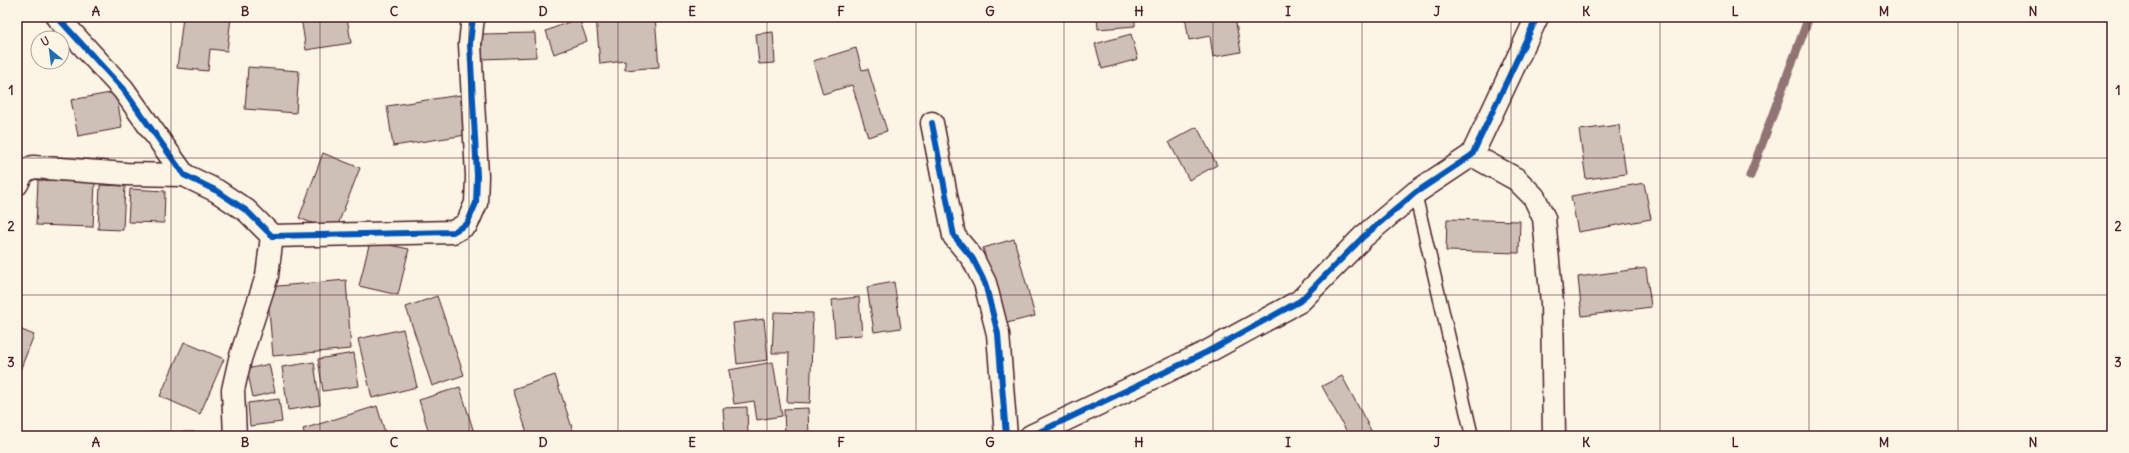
<svg xmlns="http://www.w3.org/2000/svg" width="2129" height="453" font-family="Delius,sans-serif">
  <style>
    .lines { fill: none; stroke-linecap: round; stroke-linejoin: round }
    .stream { stroke: #917474; stroke-width: 9 }
    .building { fill: #cfc0b7; stroke: #4a1f2b }
    .service-casing { stroke: #4a1f2b; stroke-width: 15 }
    .minor-casing { stroke: #4a1f2b; stroke-width: 25 }
    .service { stroke: #fcf5e5; stroke-width: 12 }
    .minor { stroke: #fcf5e5; stroke-width: 22 }
    .cycleway-casing { stroke: #fcf5e5; stroke-width: 8 }
    .cycleway { stroke: #0057b8; stroke-width: 6 }
    .grid { fill: none; stroke: #4a1f2b; stroke-width: 1; stroke-opacity: 0.55 }
    .neatline { fill: none; stroke: #4a1f2b; stroke-width: 1.5 }
    .grid-label { font-size: 13px; text-anchor: middle; font-weight: bold; fill: #4a1f2b }
  </style>
  <rect width="100%" height="100%" fill="#fcf5e5"/>
  <filter id="ink" filterUnits="userSpaceOnUse"><feTurbulence type="fractalNoise" baseFrequency=".025" numOctaves="2"/><feDisplacementMap in="SourceGraphic" scale="8" xChannelSelector="R" yChannelSelector="G"/><feConvolveMatrix kernelMatrix="1 2 1 2 8 2 1 2 1" color-interpolation-filters="sRGB"/></filter>
  <g filter="url(#ink)">
    <g class="lines">
      <polyline class="stream" points="1750,176 1809,17"/>
    </g>
    <g class="building">
      <polygon points="183,17 231,17 227,51 210,49 208,71 177,68"/>
      <polygon points="301,17 347,17 351,43 306,50"/>
      <polygon points="596,17 655,17 659,67 625,70 625,61 600,64"/>
      <polygon points="1097,17 1135,17 1135,26 1098,29"/>
      <polygon points="1185,17 1235,17 1241,52 1213,57 1210,36 1189,40"/>
      <polygon points="579,18 587,41 554,54 546,31"/>
      <polygon points="773,32 775,63 759,64 756,34"/>
      <polygon points="535,33 536,57 482,59 482,34"/>
      <polygon points="1131,34 1138,59 1102,69 1095,44"/>
      <polygon points="856,48 862,70 868,69 887,131 868,137 852,85 823,94 813,61"/>
      <polygon points="248,67 299,71 296,113 245,109"/>
      <polygon points="116,92 122,128 78,136 71,100"/>
      <polygon points="460,95 466,135 393,146 387,106"/>
      <polygon points="1619,125 1626,174 1586,179 1579,130"/>
      <polygon points="1197,127 1217,165 1189,180 1169,142"/>
      <polygon points="323,153 360,168 335,232 299,218"/>
      <polygon points="38,180 95,182 93,227 36,225"/>
      <polygon points="1644,183 1651,219 1578,232 1571,196"/>
      <polygon points="100,185 125,186 123,230 98,229"/>
      <polygon points="130,189 165,191 164,223 128,222"/>
      <polygon points="1447,219 1520,221 1519,253 1446,251"/>
      <polygon points="1014,239 1035,316 1003,324 983,248"/>
      <polygon points="370,241 409,249 398,295 359,286"/>
      <polygon points="1646,268 1651,307 1582,316 1578,277"/>
      <polygon points="346,280 351,349 273,356 267,287"/>
      <polygon points="894,282 901,328 874,332 867,287"/>
      <polygon points="437,296 464,375 432,386 406,307"/>
      <polygon points="859,297 862,335 835,337 832,300"/>
      <polygon points="774,312 813,313 810,403 787,402 789,353 772,353"/>
      <polygon points="764,319 768,360 737,364 733,323"/>
      <polygon points="17,328 34,335 19,373 17,372"/>
      <polygon points="403,329 417,387 372,398 358,339"/>
      <polygon points="184,342 224,359 200,414 160,396"/>
      <polygon points="354,353 359,386 323,391 318,359"/>
      <polygon points="314,362 320,405 288,410 282,367"/>
      <polygon points="773,362 782,416 757,420 754,401 734,404 729,370"/>
      <polygon points="269,364 275,392 253,397 247,369"/>
      <polygon points="555,375 574,434 566,436 528,436 513,389"/>
      <polygon points="1342,376 1374,436 1349,436 1322,386"/>
      <polygon points="460,387 475,436 430,436 419,400"/>
      <polygon points="279,399 282,422 250,426 248,403"/>
      <polygon points="377,406 386,436 305,436 303,429"/>
      <polygon points="747,407 748,436 725,436 723,408"/>
      <polygon points="808,408 809,436 785,436 784,409"/>
      <rect x="158" y="432" width="36" height="4"/>
    </g>
    <g class="lines">
      <g class="service-casing">
        <polyline id="service" points="1415,193 1472,436"/>
      </g>
      <g class="minor-casing">
        <g id="minor">
          <polyline points="57,17 123,89 184,175 217,191 247,211 272,236 453,232 467,224 476,203 477,176 470,44 473,17"/>
          <polyline points="932,123 954,236 973,259 985,283 998,334 1006,436"/>
          <polyline points="1472,155 1516,179 1534,197 1544,218 1552,303 1554,436"/>
          <polyline points="17,184 23,172 33,167 126,174 184,175"/>
          <polyline points="235,436 233,390 240,359 267,276 272,236"/>
          <polyline points="1031,436 1207,352 1300,301 1363,237 1415,193 1472,155 1537,17"/>
        </g>
      </g>
      <use href="#service" class="service"/>
      <use href="#minor" class="minor"/>
      <g class="cycleway-casing">
        <g id="cycleway">
          <polyline points="57,17 123,89 184,175 217,191 247,211 272,236 453,232 467,224 476,203 477,176 470,44 473,17"/>
          <polyline points="932,123 954,236 973,259 985,283 998,334 1006,436"/>
          <polyline points="1031,436 1207,352 1300,301 1363,237 1415,193 1472,155 1537,17"/>
        </g>
      </g>
      <use href="#cycleway" class="cycleway"/>
    </g>
  </g>
  <path class="grid" d="M 171,17 L 171,436M 320,17 L 320,436M 469,17 L 469,436M 618,17 L 618,436M 767,17 L 767,436M 916,17 L 916,436M 1064,17 L 1064,436M 1213,17 L 1213,436M 1362,17 L 1362,436M 1511,17 L 1511,436M 1660,17 L 1660,436M 1809,17 L 1809,436M 1958,17 L 1958,436M 17,158 L 2112,158M 17,295 L 2112,295"/>
  <rect width="2129" height="453" fill="none" stroke="#fcf5e5" stroke-width="44"/>
  <g transform="translate(50 50) rotate(331)"><circle r="19" fill="#fcf5e5" stroke="#b59f9b"/>
  <path d="M0-3L7 15L0 10L-7 15Z" fill="#1f6fb2"/>
  <text y="-6" font-size="11" font-weight="bold" text-anchor="middle" fill="#4a1f2b">U</text>
  </g>
  <rect x="22" y="22" width="2085" height="409" class="neatline"/>
  <g class="grid-label">
    <text x="96" y="16">A</text>
    <text x="245" y="16">B</text>
    <text x="394" y="16">C</text>
    <text x="543" y="16">D</text>
    <text x="692" y="16">E</text>
    <text x="841" y="16">F</text>
    <text x="990" y="16">G</text>
    <text x="1139" y="16">H</text>
    <text x="1288" y="16">I</text>
    <text x="1437" y="16">J</text>
    <text x="1586" y="16">K</text>
    <text x="1735" y="16">L</text>
    <text x="1884" y="16">M</text>
    <text x="2033" y="16">N</text>
    <text x="11" y="95">1</text>
    <text x="2118" y="95">1</text>
    <text x="11" y="231">2</text>
    <text x="2118" y="231">2</text>
    <text x="11" y="367">3</text>
    <text x="2118" y="367">3</text>
    <text x="96" y="447">A</text>
    <text x="245" y="447">B</text>
    <text x="394" y="447">C</text>
    <text x="543" y="447">D</text>
    <text x="692" y="447">E</text>
    <text x="841" y="447">F</text>
    <text x="990" y="447">G</text>
    <text x="1139" y="447">H</text>
    <text x="1288" y="447">I</text>
    <text x="1437" y="447">J</text>
    <text x="1586" y="447">K</text>
    <text x="1735" y="447">L</text>
    <text x="1884" y="447">M</text>
    <text x="2033" y="447">N</text>
  </g>
</svg>
